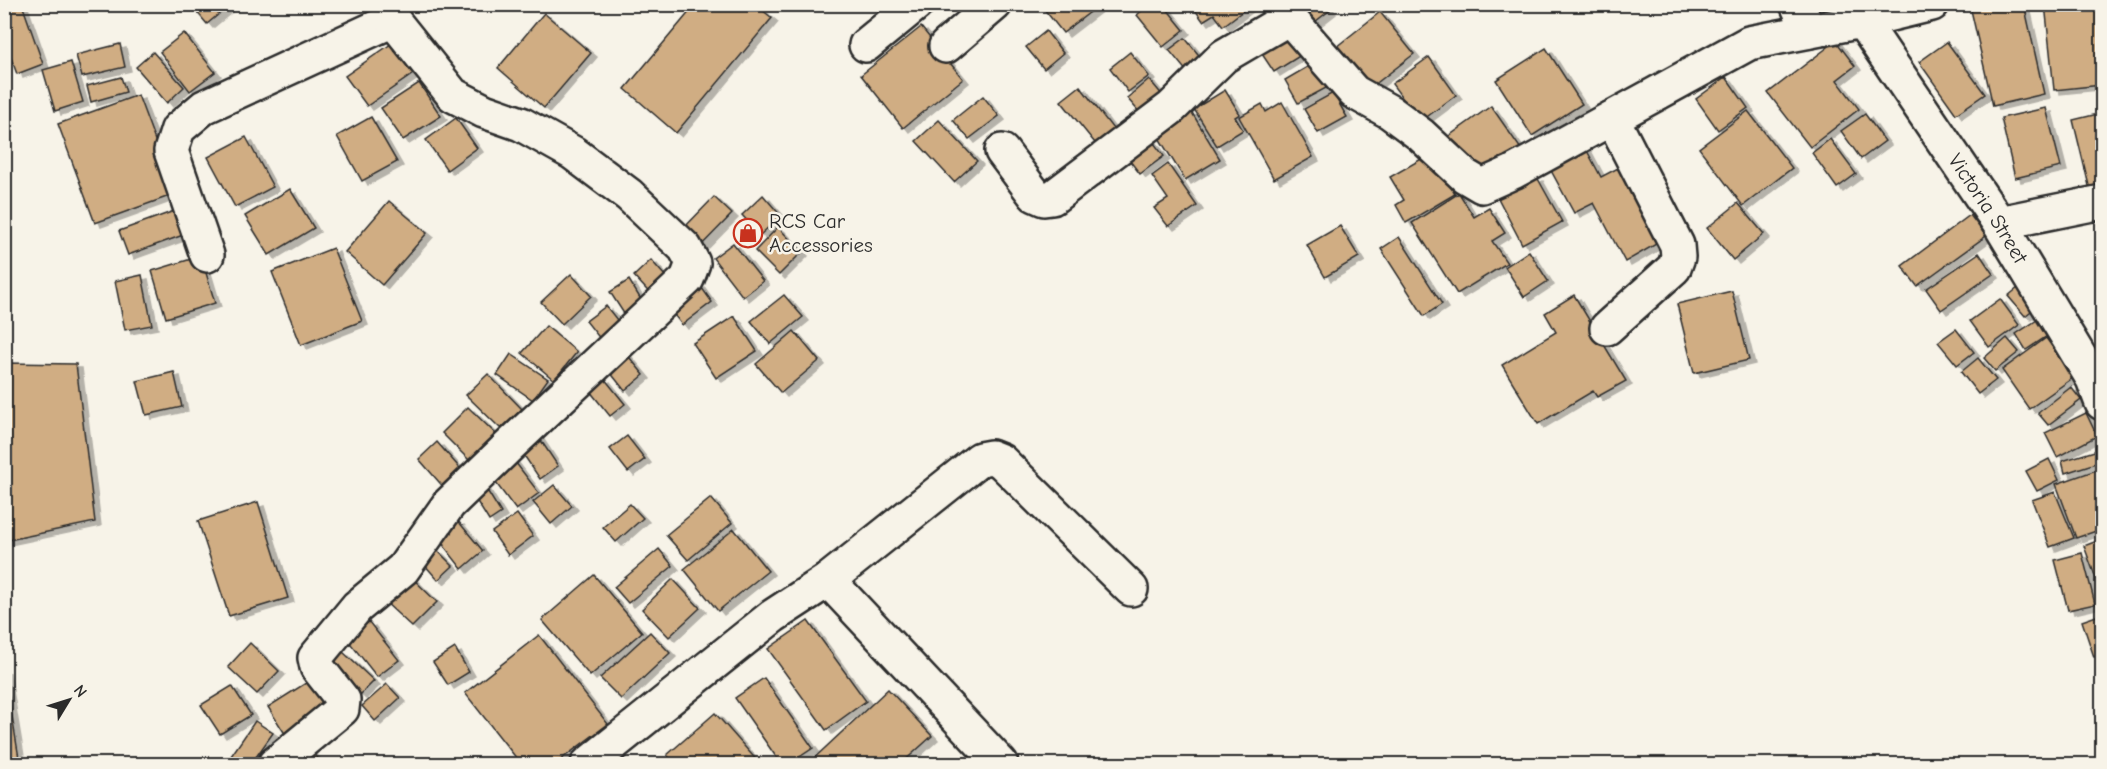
<svg xmlns="http://www.w3.org/2000/svg" width="2107" height="769" font-family="'Comic Neue',sans-serif">
  <style>
    .building { fill: #d0ad83; stroke: #2b2b2b; stroke-width: 1.5; filter: url(#shadow) }
    .lines { fill: none; stroke-linecap: round; stroke-linejoin: round }
    .minor-casing { stroke: #2b2b2b; stroke-width: 38 }
    .minor { stroke: #f7f3e8; stroke-width: 33 }
    .labels { text-anchor: middle; dominant-baseline: central; stroke-width: 5; stroke-linejoin: round; paint-order: stroke }
    .street-label { font-size: 21px; fill: #2b2b2b; stroke: #f7f3e8 }
    .poi-label { font-size: 21px; fill: #2b2b2b; stroke: #f7f3e8; text-anchor: start }
  </style>
  <defs>
    <filter id="shadow"><feDropShadow dx="6" dy="4" stdDeviation="0" flood-color="#0004"/></filter>
  </defs>
  <rect width="100%" height="100%" fill="#f7f3e8"/>
  <filter id="ink" filterUnits="userSpaceOnUse"><feTurbulence type="fractalNoise" baseFrequency=".0167" numOctaves="2"/><feDisplacementMap in="SourceGraphic" scale="12" xChannelSelector="R" yChannelSelector="G"/><feConvolveMatrix kernelMatrix="1 2 1 2 8 2 1 2 1" color-interpolation-filters="sRGB"/></filter>
  <g filter="url(#ink)">
    <g class="building">
      <polygon points="4,4 22,4 43,64 17,74 4,39"/>
      <polygon points="190,4 231,4 207,24"/>
      <polygon points="696,4 755,4 772,18 676,133 625,89"/>
      <polygon points="1040,4 1097,4 1098,6 1063,33"/>
      <polygon points="1149,4 1163,4 1184,30 1163,47 1137,15"/>
      <polygon points="1191,4 1252,4 1223,26 1214,14 1203,21"/>
      <polygon points="1295,4 1326,4 1330,10 1311,25"/>
      <polygon points="1994,4 2024,4 2044,94 1993,106 1971,10"/>
      <polygon points="2045,4 2101,4 2102,85 2054,90"/>
      <polygon points="1380,12 1414,54 1369,89 1331,51"/>
      <polygon points="544,13 591,53 544,108 498,68"/>
      <polygon points="1289,24 1306,52 1274,72 1256,45"/>
      <polygon points="921,27 963,79 903,128 861,75"/>
      <polygon points="1046,31 1063,53 1044,69 1026,47"/>
      <polygon points="184,33 215,72 190,91 160,52"/>
      <polygon points="1185,38 1202,59 1187,72 1169,50"/>
      <polygon points="1836,41 1855,66 1837,80 1859,109 1810,147 1768,93"/>
      <polygon points="1947,42 1985,94 1956,114 1919,62"/>
      <polygon points="120,44 125,67 82,77 76,55"/>
      <polygon points="391,44 413,74 367,106 345,76"/>
      <polygon points="1546,48 1582,104 1532,136 1496,80"/>
      <polygon points="153,52 184,87 167,103 136,67"/>
      <polygon points="1130,52 1149,76 1128,92 1110,68"/>
      <polygon points="1429,57 1456,95 1420,122 1392,84"/>
      <polygon points="71,62 83,102 55,111 43,70"/>
      <polygon points="1314,63 1328,87 1298,103 1285,80"/>
      <polygon points="121,77 126,92 91,102 87,86"/>
      <polygon points="1726,77 1748,108 1718,130 1696,99"/>
      <polygon points="1149,79 1168,102 1147,121 1127,98"/>
      <polygon points="419,83 441,116 403,140 381,108"/>
      <polygon points="1080,86 1117,134 1099,148 1061,101"/>
      <polygon points="1225,90 1240,114 1235,117 1243,130 1217,146 1194,109"/>
      <polygon points="1333,93 1347,117 1318,133 1304,109"/>
      <polygon points="138,95 175,194 95,223 58,124"/>
      <polygon points="983,96 999,116 969,139 953,120"/>
      <polygon points="1282,102 1313,157 1274,179 1239,117 1262,104 1266,112"/>
      <polygon points="1491,106 1521,149 1480,178 1449,136"/>
      <polygon points="2046,108 2061,167 2015,178 2001,118"/>
      <polygon points="1191,111 1220,159 1185,180 1156,133"/>
      <polygon points="1748,111 1792,168 1743,206 1699,148"/>
      <polygon points="2102,113 2102,191 2091,194 2073,120"/>
      <polygon points="1865,114 1885,141 1861,159 1841,131"/>
      <polygon points="371,117 397,162 362,181 337,136"/>
      <polygon points="456,118 477,148 447,170 426,140"/>
      <polygon points="939,120 977,161 954,182 916,141"/>
      <polygon points="1147,134 1164,156 1140,174 1123,152"/>
      <polygon points="246,137 273,187 235,207 208,157"/>
      <polygon points="1830,139 1856,174 1837,188 1812,153"/>
      <polygon points="1584,145 1601,177 1618,168 1658,243 1625,262 1594,203 1574,213 1548,165"/>
      <polygon points="1430,154 1455,194 1406,223 1396,205 1404,200 1390,177"/>
      <polygon points="1168,164 1197,206 1168,226 1154,208 1168,199 1152,176"/>
      <polygon points="1537,177 1562,222 1522,244 1498,198"/>
      <polygon points="290,189 314,228 269,255 245,216"/>
      <polygon points="1459,193 1474,217 1489,208 1505,233 1492,241 1507,263 1457,294 1412,223"/>
      <polygon points="763,195 781,216 760,235 742,215"/>
      <polygon points="714,197 732,214 696,251 679,233"/>
      <polygon points="389,201 427,233 382,285 345,252"/>
      <polygon points="1738,203 1764,234 1733,260 1707,228"/>
      <polygon points="177,210 186,234 128,255 119,231"/>
      <polygon points="1970,215 1986,236 1917,286 1902,266"/>
      <polygon points="1340,226 1359,257 1325,277 1307,245"/>
      <polygon points="778,227 802,252 779,275 755,251"/>
      <polygon points="1399,237 1442,304 1424,316 1381,249"/>
      <polygon points="733,243 763,281 743,297 713,258"/>
      <polygon points="333,248 362,321 301,345 272,272"/>
      <polygon points="1529,251 1548,281 1524,297 1505,267"/>
      <polygon points="1979,253 1993,274 1941,310 1926,289"/>
      <polygon points="201,256 215,303 166,318 152,271"/>
      <polygon points="651,260 673,285 656,300 634,276"/>
      <polygon points="571,274 591,296 562,324 541,302"/>
      <polygon points="142,275 152,325 125,330 115,281"/>
      <polygon points="629,280 648,311 630,323 610,292"/>
      <polygon points="2024,283 2041,303 2025,316 2008,296"/>
      <polygon points="699,284 712,302 682,325 668,307"/>
      <polygon points="1732,291 1749,360 1694,373 1677,304"/>
      <polygon points="784,295 803,317 770,344 751,321"/>
      <polygon points="1574,295 1626,381 1597,397 1593,391 1538,424 1502,365 1556,332 1545,313"/>
      <polygon points="2000,299 2019,325 1989,347 1970,321"/>
      <polygon points="606,306 625,330 605,345 586,321"/>
      <polygon points="734,316 757,351 716,378 693,343"/>
      <polygon points="2043,316 2053,332 2026,350 2016,334"/>
      <polygon points="546,326 577,352 554,380 522,353"/>
      <polygon points="1956,329 1974,352 1957,365 1938,342"/>
      <polygon points="794,331 819,361 781,393 756,364"/>
      <polygon points="2007,338 2019,352 1995,371 1984,358"/>
      <polygon points="2046,338 2074,377 2029,409 2002,370"/>
      <polygon points="625,352 644,375 625,391 606,367"/>
      <polygon points="511,354 548,379 533,400 497,375"/>
      <polygon points="1978,358 1996,380 1978,394 1961,372"/>
      <polygon points="4,363 76,364 95,522 4,541"/>
      <polygon points="174,372 182,407 146,415 137,381"/>
      <polygon points="488,374 522,409 501,429 466,395"/>
      <polygon points="604,378 625,404 610,416 589,390"/>
      <polygon points="2071,387 2081,400 2048,425 2038,413"/>
      <polygon points="468,407 497,435 471,462 442,433"/>
      <polygon points="2086,413 2097,436 2057,457 2045,433"/>
      <polygon points="538,436 558,466 540,479 519,448"/>
      <polygon points="627,436 645,459 628,472 610,449"/>
      <polygon points="437,442 465,474 446,490 419,459"/>
      <polygon points="2101,449 2102,461 2065,473 2062,461"/>
      <polygon points="509,454 539,493 516,510 487,471"/>
      <polygon points="2049,459 2059,480 2037,491 2026,471"/>
      <polygon points="2102,468 2102,529 2076,538 2056,484"/>
      <polygon points="554,485 572,506 551,524 533,502"/>
      <polygon points="485,487 501,513 489,521 473,495"/>
      <polygon points="2055,492 2074,538 2050,547 2032,500"/>
      <polygon points="711,498 732,523 688,560 666,535"/>
      <polygon points="258,502 288,598 229,616 198,521"/>
      <polygon points="630,504 643,518 616,542 603,527"/>
      <polygon points="517,514 533,536 508,555 492,532"/>
      <polygon points="458,521 483,551 462,569 437,537"/>
      <polygon points="734,529 768,571 718,611 684,569"/>
      <polygon points="2102,539 2102,595 2084,546"/>
      <polygon points="659,549 673,566 628,603 614,587"/>
      <polygon points="437,550 453,566 438,580 423,563"/>
      <polygon points="2082,553 2095,604 2068,610 2055,560"/>
      <polygon points="409,575 437,602 412,627 384,601"/>
      <polygon points="594,575 642,632 590,676 542,620"/>
      <polygon points="673,579 700,608 669,637 642,609"/>
      <polygon points="2102,614 2102,654 2094,657 2082,621"/>
      <polygon points="808,621 866,701 826,730 768,649"/>
      <polygon points="369,622 399,660 377,677 347,639"/>
      <polygon points="650,632 670,653 621,699 600,678"/>
      <polygon points="539,635 608,724 555,764 521,764 465,693"/>
      <polygon points="250,643 279,671 257,694 228,667"/>
      <polygon points="455,648 469,672 448,685 433,662"/>
      <polygon points="343,652 374,681 360,695 329,666"/>
      <polygon points="2102,664 2102,700 2097,665"/>
      <polygon points="4,668 20,764 4,764"/>
      <polygon points="764,678 813,748 789,764 781,764 735,698"/>
      <polygon points="309,681 328,710 287,737 268,707"/>
      <polygon points="387,684 400,698 375,721 362,706"/>
      <polygon points="232,686 251,715 220,734 201,705"/>
      <polygon points="888,689 932,736 901,764 812,764 810,762"/>
      <polygon points="715,713 760,764 675,764 667,755"/>
      <polygon points="255,721 273,733 251,764 243,764 231,756"/>
      <polygon points="307,747 323,764 288,764"/>
    </g>
    <g class="lines">
      <g class="minor-casing">
        <g id="minor">
          <polyline points="1277,4 1354,92 1390,112 1421,135 1465,176 1482,186 1513,172 1749,43 1862,21 1932,4"/>
          <polyline points="1797,4 1809,31"/>
          <path id="s1" d="M 1862,21 L 1999,223 L 2093,379 L 2102,403"/>
          <polyline points="866,45 916,4"/>
          <polyline points="946,46 995,4"/>
          <polyline points="1002,151 1035,195 1044,199 1052,198 1171,108 1224,56 1289,18"/>
          <polyline points="1999,223 2102,202"/>
          <polyline points="207,255 171,151 178,129 204,107 393,20"/>
          <polyline points="1607,328 1674,268 1678,257 1677,245 1612,118"/>
          <polyline points="828,580 1001,764"/>
          <polyline points="275,764 342,709 343,700 317,667 315,658 357,607 403,569 449,504 508,447 687,279 693,263 685,248 629,195 573,153 521,124 484,111 453,95 393,20 390,4"/>
          <polyline points="588,764 773,616 828,580 980,459 991,457 1001,461 1131,589"/>
        </g>
      </g>
      <use href="#minor" class="minor"/>
    </g>
  </g>
  <defs>
    <g id="shop-ring" transform="scale(1.5)"><circle r="9.5" fill="#f7f3e8" stroke="#c8321e" stroke-width="1.5"/><path d="M-5-2.5h2.3a2.7 3.5 0 0 1 5.4 0H5L5.5 6h-11ZM-1.5-2.5h3a1.5 2.3 0 0 0-3 0Z" fill="#c8321e"/></g>
  </defs>
  <g fill-rule="evenodd">
    <use href="#shop-ring" x="748" y="233"/>
  </g>
  <g class="labels">
    <g class="street-label">
      <text stroke="none"><textPath href="#s1" startOffset="226">Victoria Street</textPath></text>
    </g>
    <g class="poi-label">
      <text x="769" y="221">RCS Car<tspan x="769" dy="24">Accessories</tspan></text>
    </g>
  </g>
  <rect width="2107" height="769" fill="none" stroke="#f7f3e8" stroke-width="24"/>
  <rect x="12" y="12" width="2083" height="745" fill="none" stroke="#2b2b2b" stroke-width="2" filter="url(#ink)"/>
  <g transform="translate(69 700) rotate(52)" stroke="#f7f3e8" stroke-width="4.5" paint-order="stroke">
  <path d="M0-4.5L10 22L0 15L-10 22Z" fill="#2b2b2b"/>
  <text y="-9" font-size="16" font-weight="bold" text-anchor="middle" fill="#2b2b2b">N</text>
  </g>
</svg>
